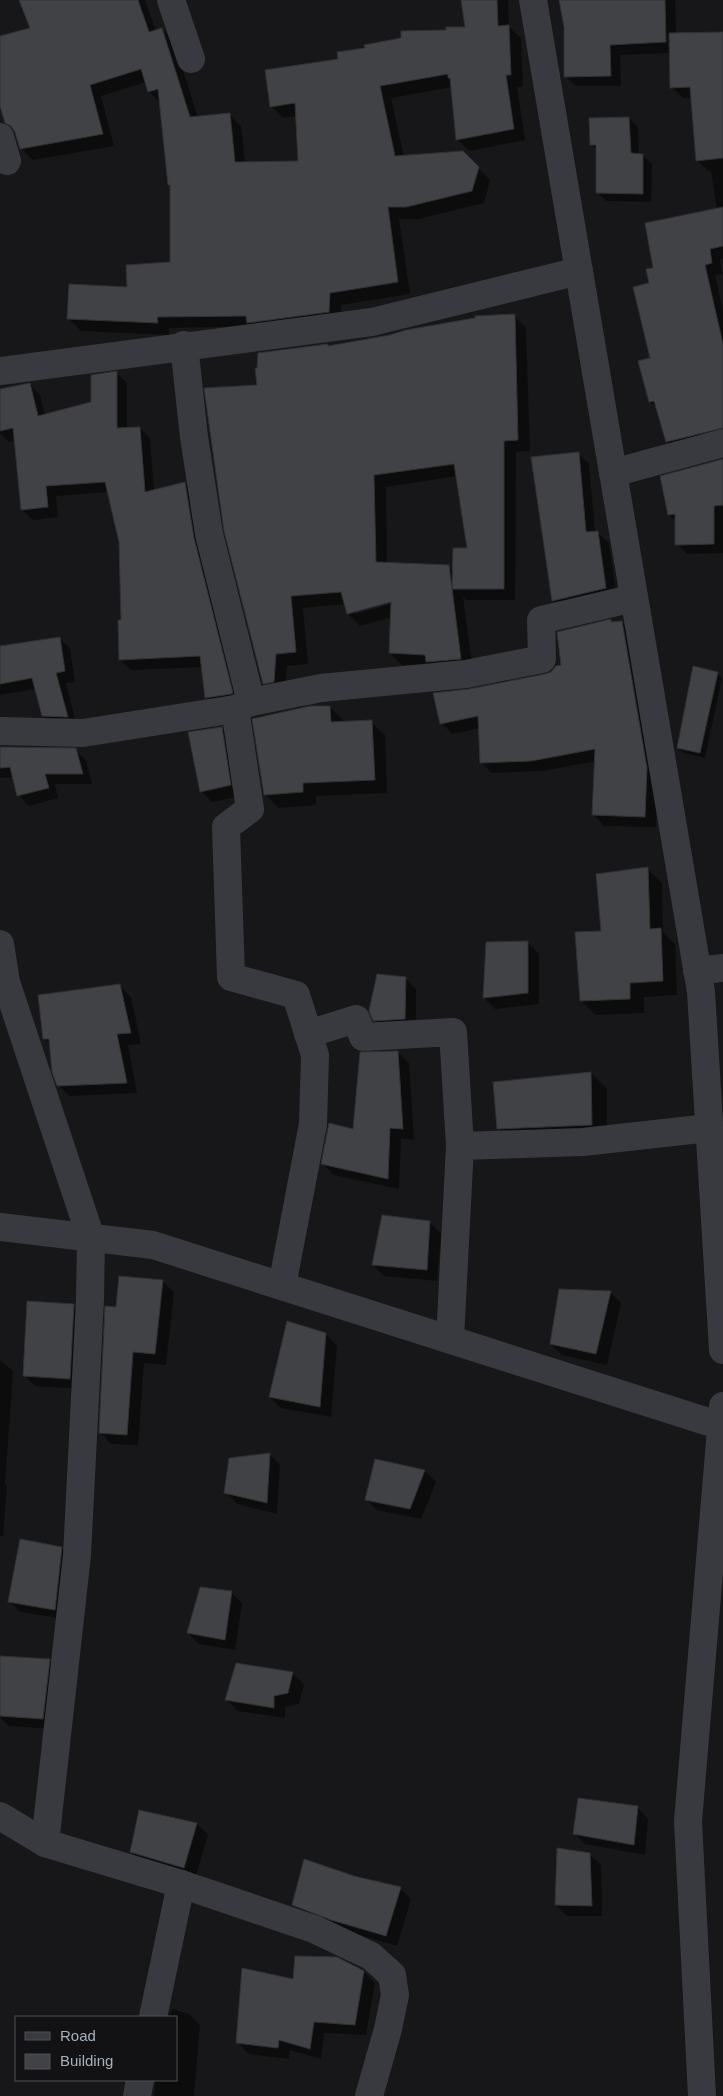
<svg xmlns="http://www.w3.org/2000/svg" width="723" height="2096" font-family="Helvetica,sans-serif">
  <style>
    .shadow { fill: #0007; fill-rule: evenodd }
    .building { fill: #414246; stroke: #313135 }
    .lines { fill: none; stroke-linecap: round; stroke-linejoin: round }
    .street { stroke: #383a3f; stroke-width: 28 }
  </style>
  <rect width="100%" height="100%" fill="#171719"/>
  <g class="shadow">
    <polygon points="20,0 145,0 156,31 162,29 174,41 198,118 229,114 241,126 245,163 300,162 297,116 283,118 271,106 339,60 366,49 467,28 462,0 508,0 509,27 521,38 523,87 517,87 525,140 469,151 457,139 452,87 391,98 404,157 462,152 490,180 484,203 419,219 399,219 410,294 341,305 341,324 169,328 169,335 81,331 69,319 171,263 171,187 169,184 161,103 149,92 146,82 101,96 114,146 33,160 21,148 16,132 7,122 0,102 0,37 31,29"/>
    <polygon points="560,0 675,0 676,34 723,33 723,259 720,259 722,274 715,275 723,311 723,440 678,453 667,442 657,408 650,402 640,362 652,359 655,269 717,210 711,171 708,171 697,160 692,98 683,98 672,87 671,53 620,55 621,86 576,86 565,76 565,26"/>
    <polygon points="629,118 638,127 639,155 643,155 652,164 651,202 606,201 597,192 598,151 591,145"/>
    <path d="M 514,316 L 526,328 L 530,451 L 516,452 L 515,600 L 466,600 L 463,597 L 473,670 L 402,665 L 390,653 L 392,617 L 360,626 L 348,614 L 346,604 L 303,608 L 308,664 L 287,666 L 285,693 L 276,695 L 264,683 L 259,386 L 328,345 L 330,347 ZM 458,476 L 468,549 L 454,572 L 448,567 L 387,564 L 386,487 ZM 397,600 L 398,602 L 355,614 L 355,611 Z"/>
    <polygon points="116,373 127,383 127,429 140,428 150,438 154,491 185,484 195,494 242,703 217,708 207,697 202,667 131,670 120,660 122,621 120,542 108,492 56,496 58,517 33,520 22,509 15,440 9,442 0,433 0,390 29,384 40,395 45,415 92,403"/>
    <polygon points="578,453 589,464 595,532 597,532 609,543 617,599 564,612 553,601 532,458"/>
    <polygon points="723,460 723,553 687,554 677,544 676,522 669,515"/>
    <polygon points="611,621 613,623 622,622 633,633 657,780 656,827 604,826 594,815 596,761 543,771 492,773 481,762 480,728 452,734 442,723 469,691 546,675 562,667"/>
    <polygon points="59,638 70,648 75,682 66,683 77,727 54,726 43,716 36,689 0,695 0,648"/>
    <polygon points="717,673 722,678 705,758 684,753 678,748"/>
    <polygon points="330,707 343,720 343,723 371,722 385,735 387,793 316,796 316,805 278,808 265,794"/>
    <polygon points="221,728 233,739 241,796 212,802 201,791"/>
    <polygon points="0,748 75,750 86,760 92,784 55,784 58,798 29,806 19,795 14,777 0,778"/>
    <polygon points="647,868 662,883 663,932 675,944 677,995 644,997 644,1013 596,1015 581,1001 603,932"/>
    <polygon points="527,942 539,954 539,1004 495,1009 484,998"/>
    <polygon points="405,978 416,989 416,1030 386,1031 374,1020"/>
    <polygon points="120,986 131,997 141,1044 128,1045 137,1093 69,1096 58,1085 51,1045 45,1039"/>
    <polygon points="398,1052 409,1063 414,1140 401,1138 399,1189 334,1175 323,1164 354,1130"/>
    <polygon points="591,1073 607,1089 607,1141 514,1144 498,1129"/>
    <polygon points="430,1223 441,1234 437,1281 384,1276 373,1265"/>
    <polygon points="162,1281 174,1292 166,1365 144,1363 138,1445 111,1444 100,1432 117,1308"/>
    <polygon points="610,1292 621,1303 607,1365 562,1355 551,1344"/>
    <polygon points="74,1306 85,1317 81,1389 35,1386 24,1375"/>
    <polygon points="326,1334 337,1346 331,1417 281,1408 270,1397"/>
    <polygon points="0,1360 13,1371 5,1484 7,1486 3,1536 0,1536"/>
    <polygon points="269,1454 280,1465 277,1514 237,1504 226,1492"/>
    <polygon points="376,1461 425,1471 436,1482 421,1519 377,1510 366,1499"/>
    <polygon points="61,1548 72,1559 66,1619 20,1612 9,1601"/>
    <polygon points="231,1592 242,1603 235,1650 199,1644 188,1633"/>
    <polygon points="49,1661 60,1672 54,1729 9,1726 0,1717 0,1688"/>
    <polygon points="292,1673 304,1684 299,1704 285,1707 285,1718 238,1711 227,1700"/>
    <polygon points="637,1807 648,1819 645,1855 585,1844 574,1833"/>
    <polygon points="197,1824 208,1835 195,1879 142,1863 131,1852"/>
    <polygon points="589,1854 601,1865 602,1916 567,1916 556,1905"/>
    <polygon points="354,1877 400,1888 411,1899 397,1946 343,1930 305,1916 294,1905"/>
    <polygon points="364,1972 375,1983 366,2035 324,2033 321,2059 290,2050 289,2059 249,2054 238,2043 294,1981"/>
    <polygon points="172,2009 189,2014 200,2025 194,2096 154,2096 156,2080 176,2080 176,2017 169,2017"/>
  </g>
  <g class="building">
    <polygon points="19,0 138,0 149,32 162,28 190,117 230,113 235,162 298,161 295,103 270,107 265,70 338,59 337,52 365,48 364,45 401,38 401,31 446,30 446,27 465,27 461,0 497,0 498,26 509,25 511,75 506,75 514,129 456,140 450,78 448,78 448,74 380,86 395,156 463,151 479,167 472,191 406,207 388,207 398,282 330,293 329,312 247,323 246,316 157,317 158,323 67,319 69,284 127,287 126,265 170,262 170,185 168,185 158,89 148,92 141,69 90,85 103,134 20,149 15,132 11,126 5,123 0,106 0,36 30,28"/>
    <polygon points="559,0 665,0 666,42 610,45 611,76 564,77 564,27"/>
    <polygon points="723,32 723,158 696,161 690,87 670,88 669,33"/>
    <polygon points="629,117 631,153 643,154 643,194 596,193 596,145 590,145 589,118"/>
    <polygon points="723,207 723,246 710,249 712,263 705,265 723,344 723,428 666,442 654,401 649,402 638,361 650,358 633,287 649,283 646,269 653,268 645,223"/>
    <polygon points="515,314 518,440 504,441 504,589 452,589 453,548 467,548 454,464 374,475 376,562 449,565 461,659 426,662 425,655 389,653 391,602 347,614 341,592 291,596 296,652 276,654 274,682 263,684 224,531 204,388 257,385 255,368 257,368 258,353 328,344 328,346 390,335 406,330 475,318 475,316"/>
    <polygon points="117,371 117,428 140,427 145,492 185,482 194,538 233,693 231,694 205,698 200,656 119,660 118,620 121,620 119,542 105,482 46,486 48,507 21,510 13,428 0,431 0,389 30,383 38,416 91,402 91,375"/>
    <polygon points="579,452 586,532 598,531 606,588 552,601 531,457"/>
    <polygon points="723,459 723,505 714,506 714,544 675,545 675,514 668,515 660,476"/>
    <polygon points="611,619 611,622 622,621 647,768 645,817 592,815 595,749 531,761 480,763 478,716 440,724 433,693 469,689 545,674 551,672 556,666 561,665 557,632"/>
    <polygon points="60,637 65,671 56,673 68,717 42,716 32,678 0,684 0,646"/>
    <polygon points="693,666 718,672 700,753 677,748"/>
    <polygon points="310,706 330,706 331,722 372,720 375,780 303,783 303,792 264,795 252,719"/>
    <polygon points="222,727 231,785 200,792 188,732"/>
    <polygon points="0,747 76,748 83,774 45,774 49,788 17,796 10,767 0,768"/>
    <polygon points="648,867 650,929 661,928 663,981 630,983 630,999 580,1001 575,932 601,931 596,874"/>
    <polygon points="528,941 528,993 483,998 486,942"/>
    <polygon points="377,974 406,977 405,1019 373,1021 369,1011"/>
    <polygon points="120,984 131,1033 117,1034 127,1083 57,1086 52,1072 49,1039 43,1039 38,995"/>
    <polygon points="398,1051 403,1129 390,1128 388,1179 321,1164 329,1123 353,1129 360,1052"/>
    <polygon points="591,1072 592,1125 497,1129 493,1082"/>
    <polygon points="382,1215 430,1221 427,1270 372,1265"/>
    <polygon points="119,1276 163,1280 155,1354 133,1352 127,1435 99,1433 105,1306 116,1307"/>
    <polygon points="559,1289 611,1291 596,1354 550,1344"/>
    <polygon points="27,1301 74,1304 70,1379 23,1376"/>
    <polygon points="287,1321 326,1333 320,1407 269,1397"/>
    <polygon points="270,1453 267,1503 224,1493 229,1458"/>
    <polygon points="375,1459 425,1470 410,1509 365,1500"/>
    <polygon points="20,1539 62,1547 55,1610 8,1602"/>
    <polygon points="200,1587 232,1591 225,1640 187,1633"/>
    <polygon points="0,1656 50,1659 43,1719 0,1716"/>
    <polygon points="236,1663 293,1672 288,1693 274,1696 274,1708 225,1700"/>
    <polygon points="578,1798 638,1806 634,1845 573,1834"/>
    <polygon points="139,1810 197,1823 184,1868 130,1852"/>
    <polygon points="557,1848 590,1853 592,1906 555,1905"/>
    <polygon points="304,1859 354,1876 401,1887 386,1936 331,1920 292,1905"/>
    <polygon points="295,1956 337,1957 364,1971 355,2025 314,2022 310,2049 279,2040 278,2048 236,2043 242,1968 293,1979"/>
  </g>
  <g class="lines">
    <g class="street">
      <polyline points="171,0 191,59"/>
      <polyline points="533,0 701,992 723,1350"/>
      <polyline points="0,137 7,161"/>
      <polyline points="184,345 194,437 209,534 251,702 235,709 250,809 226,827 231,977 296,995 315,1055 313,1124 282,1286"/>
      <polyline points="0,371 372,322 579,271"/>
      <polyline points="613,473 723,443"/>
      <polyline points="251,702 321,688 466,674 542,659 541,620 634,598"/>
      <polyline points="0,731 83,733 235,709"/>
      <polyline points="0,944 6,982 91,1238 90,1299 77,1555 45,1843"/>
      <polyline points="697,971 723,968"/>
      <polyline points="308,1034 356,1019 363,1037 453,1032 460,1146"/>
      <polyline points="0,1227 153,1245 721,1426"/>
      <polyline points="450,1339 460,1146 583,1142 709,1128"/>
      <polyline points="0,1816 45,1843 181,1884 314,1929 371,1956 392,1975 395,1995 388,2029 369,2096"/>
      <polyline points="153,2017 181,1884"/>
      <polyline points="137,2096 140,2080"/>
      <polyline points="702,2096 688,1821 723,1406"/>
    </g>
  </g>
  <rect x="15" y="2016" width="162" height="65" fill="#121214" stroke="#4e5156"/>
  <rect x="25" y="2032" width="25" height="8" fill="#383a3f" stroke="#4e5156"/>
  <text x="60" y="2041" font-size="15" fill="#a8b0ba">Road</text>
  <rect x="25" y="2054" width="25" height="15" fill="#414246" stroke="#4e5156"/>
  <text x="60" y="2066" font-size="15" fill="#a8b0ba">Building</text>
</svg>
